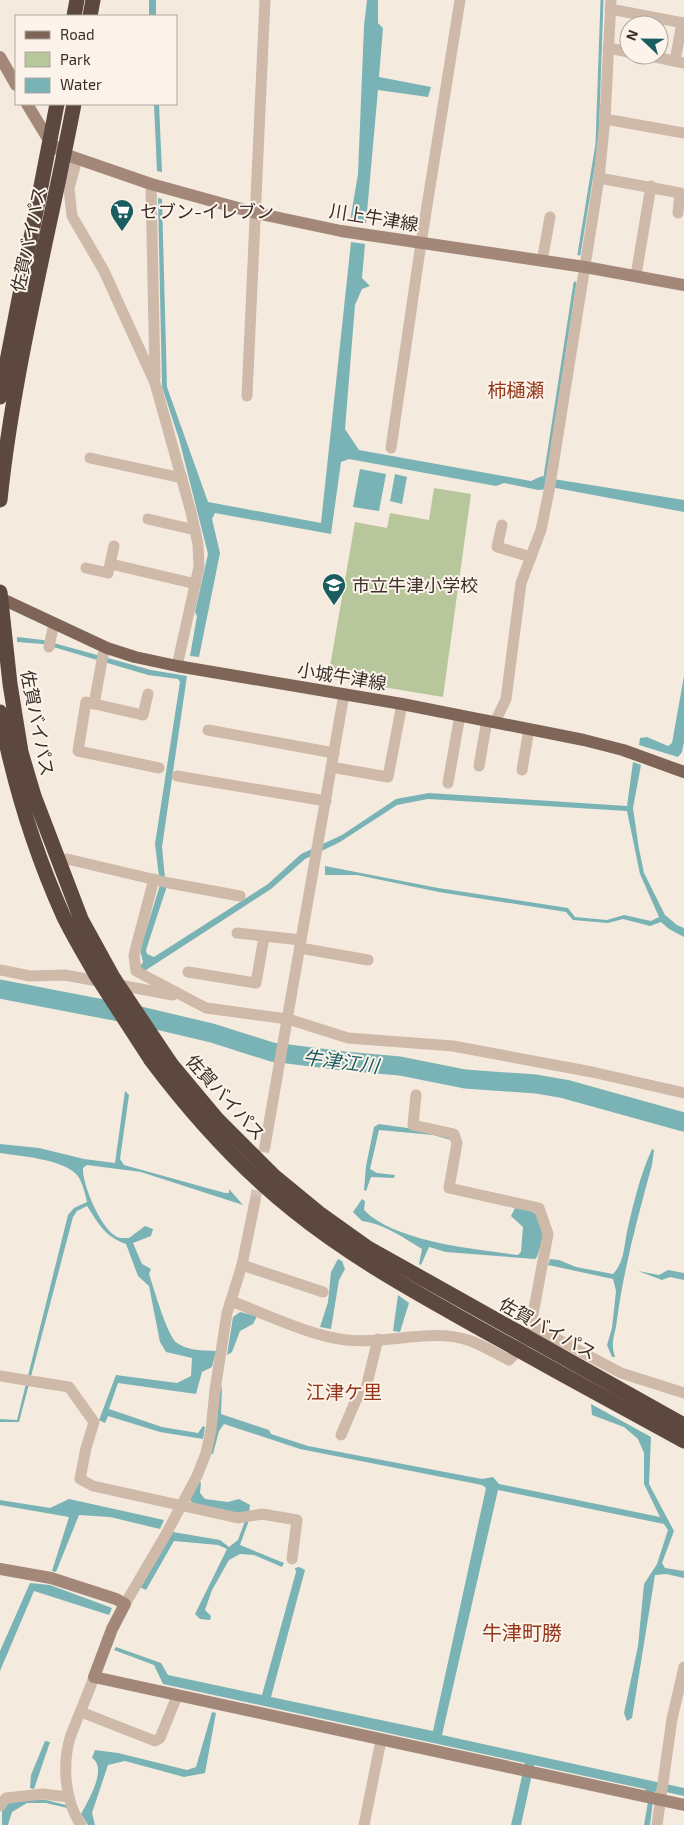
<svg xmlns="http://www.w3.org/2000/svg" width="684" height="1825" font-family="'Exo 2','Noto Sans JP',sans-serif">
  <style>
    .green { fill: #b8c69c }
    .water { fill: #7ab3b5 }
    .lines { fill: none; stroke-linecap: round; stroke-linejoin: round }
    .stream { stroke: #7ab3b5; stroke-width: 3 }
    .river { stroke: #7ab3b5; stroke-width: 19 }
    .street-tunnel { stroke: #d0c4ba; stroke-width: 11; stroke-dasharray: 11 5.5; stroke-linecap: butt }
    .street { stroke: #cfb9a8; stroke-width: 11 }
    .secondary { stroke: #a38879; stroke-width: 12 }
    .primary { stroke: #7e6558; stroke-width: 12 }
    .highway { stroke: #5d483f; stroke-width: 15 }
    .highway-bridge { stroke: #5d483f; stroke-width: 15 }
    .labels { text-anchor: middle; dominant-baseline: central; stroke-width: 4; stroke-linejoin: round; paint-order: stroke }
    .poi-label { font-size: 18px; fill: #3b2e29; stroke: #fcf4eb; text-anchor: start }
    .street-label { font-size: 18px; fill: #3b2e29; stroke: #fcf4eb }
    .neighbourhood-label { font-size: 19px; fill: #923519; stroke: #fcf4eb }
    .water-label { font-size: 19px; font-style: italic; fill: #1a5d61; stroke: #fcf4eb }
    .quarter-label { font-size: 20px; fill: #923519; stroke: #fcf4eb }
  </style>
  <rect width="100%" height="100%" fill="#f5eade"/>
  <polygon class="green" points="434,488 471,494 443,697 328,678 355,522 387,528 390,513 429,520"/>
  <g class="water">
    <rect x="149" y="0" width="7" height="16"/>
    <polygon points="367,0 378,0 378,23 383,28 379,77 431,87 428,97 378,90 366,223 350,221 358,174 364,26"/>
    <polygon points="154,104 159,104 162,172 157,171"/>
    <polygon points="158,198 162,199 167,387 208,502 321,523 351,242 365,244 362,278 370,286 362,289 355,305 345,429 359,450 531,481 542,476 547,478 684,500 684,512 556,488 538,490 504,483 496,486 349,459 341,462 331,534 215,513 212,519 220,553 199,657 190,656 197,616 195,612 208,554 179,439 162,387"/>
    <polygon points="360,469 386,474 379,511 353,507"/>
    <polygon points="395,474 407,477 402,504 390,501"/>
    <polygon points="17,637 43,640 151,670 187,676 162,847 166,889 146,950 147,954 154,957 268,884 301,854 342,835 396,799 429,793 627,806 633,762 641,765 633,808 639,849 644,873 665,915 677,925 684,928 684,937 669,929 661,922 650,926 623,919 608,923 573,920 566,912 439,892 357,875 325,875 325,866 438,888 568,908 575,917 607,920 624,915 651,921 659,917 640,874 627,811 428,799 397,805 340,842 305,859 271,889 143,972 139,968 143,962 140,950 160,885 155,844 180,682 178,679 148,675 43,644 17,642"/>
    <polygon points="684,676 684,742 682,752 678,757 639,745 640,738 647,737 668,746 672,743"/>
    <path d="M 125,1091 L 129,1095 L 120,1159 L 124,1165 L 225,1193 L 229,1193 L 229,1189 L 243,1205 L 141,1172 L 87,1165 L 83,1168 C 82,1184 100,1226 114,1235 C 118,1239 124,1238 129,1238 L 145,1226 L 153,1229 L 151,1236 L 133,1243 L 142,1264 L 151,1269 L 149,1274 C 154,1288 167,1336 177,1343 C 188,1351 203,1350 216,1351 L 212,1367 L 202,1372 L 196,1394 L 118,1383 L 109,1409 L 162,1427 L 198,1433 L 203,1426 L 205,1427 L 203,1439 L 160,1432 L 108,1416 L 105,1423 L 99,1420 L 116,1375 L 177,1383 L 191,1376 L 192,1358 L 166,1352 L 160,1342 L 149,1286 L 138,1276 L 126,1244 C 104,1236 99,1224 87,1206 L 77,1211 L 73,1217 L 19,1422 L 0,1422 L 0,1419 L 17,1420 L 68,1215 L 74,1208 L 87,1202 C 85,1193 82,1179 75,1173 C 60,1159 20,1156 0,1153 L 0,1144 L 39,1148 L 84,1159 L 115,1163 Z"/>
    <polygon points="379,1124 436,1132 451,1138 451,1140 433,1135 379,1130 370,1169 377,1173 395,1175 394,1178 371,1177 366,1191 364,1190 366,1166 374,1127"/>
    <path d="M 652,1149 L 654,1150 L 652,1165 C 638,1216 624,1267 617,1320 C 615,1337 610,1341 615,1357 L 612,1357 L 607,1345 L 612,1328 L 616,1291 L 613,1279 L 548,1265 L 550,1259 L 559,1260 L 576,1267 L 613,1274 C 625,1262 624,1243 628,1227 C 634,1201 641,1173 652,1149 Z"/>
    <path d="M 362,1199 L 365,1201 L 364,1210 C 395,1242 474,1249 518,1255 L 521,1252 L 523,1227 L 511,1216 L 515,1208 L 529,1210 L 536,1214 L 544,1235 L 537,1257 L 535,1259 L 446,1252 L 429,1247 L 421,1265 L 419,1264 L 422,1249 C 404,1238 384,1224 362,1221 L 353,1212 Z"/>
    <polygon points="338,1259 342,1261 345,1269 339,1280 331,1329 320,1327 328,1302 331,1272"/>
    <polygon points="668,1270 684,1273 684,1280 670,1277 662,1280 638,1271 659,1275"/>
    <polygon points="398,1295 409,1303 400,1332 393,1331"/>
    <polygon points="240,1312 257,1316 253,1324 240,1331 232,1352 227,1355 233,1317"/>
    <polygon points="222,1385 221,1414 269,1430 271,1434 308,1446 482,1479 493,1477 499,1484 660,1517 644,1484 644,1453 638,1439 624,1427 592,1415 591,1404 651,1437 649,1484 674,1531 662,1563 665,1568 684,1571 684,1578 666,1574 655,1575 632,1718 627,1721 624,1713 638,1646 644,1584 657,1564 668,1530 664,1524 498,1490 442,1735 684,1788 684,1796 657,1790 654,1793 650,1825 644,1825 649,1796 645,1789 534,1765 521,1825 511,1825 525,1763 163,1684 154,1665 114,1650 116,1647 161,1663 168,1675 262,1695 296,1572 295,1568 299,1567 305,1570 271,1697 433,1731 486,1488 482,1485 300,1449 224,1424 219,1431 213,1454 211,1454 219,1395"/>
    <polygon points="199,1481 201,1483 200,1493 205,1499 228,1502 239,1499 250,1505 248,1523 240,1545 284,1563 282,1567 254,1555 240,1554 229,1560 212,1590 205,1610 211,1616 210,1620 200,1619 195,1614 227,1549 218,1545 174,1541 146,1590 140,1587 173,1532 220,1540 229,1547 238,1540 245,1521 236,1513 192,1503 190,1500"/>
    <polygon points="69,1499 164,1520 160,1529 110,1517 79,1515 56,1572 52,1571 69,1517 0,1505 0,1500 50,1508"/>
    <polygon points="30,1583 50,1585 112,1608 109,1615 34,1591 0,1671 0,1651"/>
    <path d="M 212,1712 L 216,1713 L 205,1773 L 184,1777 L 125,1761 L 108,1765 L 92,1813 L 95,1825 L 88,1825 L 81,1814 C 88,1801 108,1768 92,1758 L 95,1750 L 118,1753 L 187,1770 L 196,1767 Z"/>
    <polygon points="45,1741 50,1742 34,1789 30,1788 31,1775"/>
    <polygon points="26,1800 46,1800 66,1805 67,1808 46,1803 27,1803 12,1812 8,1825 2,1825 2,1809 6,1804"/>
  </g>
  <g class="lines">
    <g class="stream">
      <polyline points="579,254 597,144 602,0"/>
      <polyline points="545,477 575,283"/>
    </g>
    <polyline class="river" points="0,989 140,1016 212,1033 272,1052 344,1061 400,1066 465,1079 536,1084 565,1089 684,1122"/>
    <polyline class="street-tunnel" points="255,1201 265,1146"/>
    <g class="street">
      <polyline points="610,9 684,23"/>
      <polyline points="608,48 629,52"/>
      <polyline points="646,55 684,63"/>
      <polyline points="675,61 682,23"/>
      <polyline points="605,119 684,133"/>
      <polyline points="77,159 69,188 72,216 104,271 155,383 191,512 198,544 199,567 177,666"/>
      <polyline points="599,178 680,193 678,213"/>
      <polyline points="151,184 155,377"/>
      <polyline points="542,261 550,217"/>
      <polyline points="636,275 651,186"/>
      <polyline points="247,396 265,0"/>
      <polyline points="391,448 421,243 460,0"/>
      <polyline points="90,458 182,478"/>
      <polyline points="148,519 195,530"/>
      <polyline points="502,525 497,547 531,557"/>
      <polyline points="111,564 196,584"/>
      <polyline points="86,568 108,573 114,546"/>
      <polyline points="49,647 54,623"/>
      <polyline points="148,694 143,715 86,702 78,751 159,768"/>
      <polyline points="94,704 103,655 107,648"/>
      <polyline points="495,722 506,699 521,583 541,530 549,491 599,178 605,119 611,0"/>
      <polyline points="208,730 334,753"/>
      <polyline points="479,766 487,720"/>
      <polyline points="331,767 388,777 402,704"/>
      <polyline points="522,770 529,729"/>
      <polyline points="177,776 326,801"/>
      <polyline points="448,783 460,715"/>
      <polyline points="59,861 67,859 169,883 240,896"/>
      <polyline points="154,879 134,955 136,971 206,1008 288,1019 348,1038 453,1046 592,1072 684,1093"/>
      <polyline points="237,933 301,940"/>
      <polyline points="300,948 368,960"/>
      <polyline points="0,970 30,976 65,975 173,995"/>
      <polyline points="188,972 256,983 264,937"/>
      <polyline points="265,1146 344,694"/>
      <polyline points="242,1265 323,1292"/>
      <path d="M 231,1301 C 268,1315 308,1335 346,1340 C 388,1345 431,1327 471,1341 C 484,1346 497,1354 509,1360 C 520,1350 526,1340 531,1325 L 548,1234 L 539,1208 L 449,1188 L 457,1143 L 454,1134 L 413,1125 L 416,1095"/>
      <polyline points="531,1325 621,1373 684,1393"/>
      <polyline points="0,1376 69,1387 94,1422 86,1448 80,1479 93,1486 238,1518 262,1514 297,1520 292,1559"/>
      <polyline points="341,1435 356,1400 366,1388 378,1339"/>
      <polyline points="125,1604 165,1536 197,1476 206,1453 211,1430 215,1390 227,1313 242,1265 255,1201"/>
      <polyline points="81,1712 155,1741 160,1738 177,1696"/>
      <polyline points="0,1806 6,1798 43,1794 69,1797"/>
      <path d="M 81,1825 C 65,1802 62,1765 70,1738 C 77,1718 87,1697 94,1677"/>
      <polyline points="364,1825 381,1740"/>
      <polyline points="657,1825 672,1719 684,1667"/>
    </g>
    <g class="secondary">
      <polyline points="0,57 16,85"/>
      <polyline points="27,104 50,142 64,154 151,184 256,213 341,231 585,267 684,285"/>
      <polyline points="0,1569 51,1578 116,1599 125,1604 112,1629 94,1677 684,1805"/>
    </g>
    <polyline class="primary" points="0,598 107,648 135,657 177,666 402,704 584,740 623,750 684,772"/>
    <g class="highway">
      <polyline points="74,16 77,0"/>
      <polyline points="90,16 93,0"/>
      <polyline points="0,397 57,104"/>
      <path d="M 0,500 C 14,366 49,235 74,104"/>
      <polyline points="0,592 10,684 21,752 34,796 81,919 114,979"/>
      <path d="M 0,712 C 13,782 34,850 63,915 C 73,936 85,955 96,975"/>
      <path d="M 151,1060 C 193,1116 239,1167 294,1211 C 351,1257 415,1292 479,1328 C 547,1366 616,1404 684,1441"/>
      <polyline points="171,1064 217,1119 274,1176 319,1213 368,1248 684,1425"/>
    </g>
    <g class="highway-bridge">
      <polyline points="96,975 151,1060"/>
      <polyline points="114,979 171,1064"/>
    </g>
  </g>
  <defs>
    <g id="supermarket-pin" transform="scale(1.25)"><path d="M0 17L-7.5 6A9.5 9.5 0 1 1 7.5 6Z" fill="#1a5d61" stroke="#fcf4eb"/><path d="M-6-5.5h2.5l.6 2H6L4.5 2H-2.5L-4.4-4H-6ZM-1.5 3.2a1.3 1.3 0 1 0 .1 0ZM3 3.2a1.3 1.3 0 1 0 .1 0Z" fill="#fff"/></g>
    <g id="school-pin" transform="scale(1.25)"><path d="M0 17L-7.5 6A9.5 9.5 0 1 1 7.5 6Z" fill="#1a5d61" stroke="#fcf4eb"/><path d="M0-5L7-2L0 1L-7-2ZM-4 1L0 2.5L4 1V4Q0 6-4 4Z" fill="#fff"/></g>
  </defs>
  <g fill-rule="evenodd">
    <use href="#supermarket-pin" x="122" y="211"/>
    <use href="#school-pin" x="334" y="585"/>
  </g>
  <g class="labels">
    <g class="poi-label">
      <text x="140" y="211">セブン-イレブン</text>
      <text x="352" y="585">市立牛津小学校</text>
    </g>
    <g class="street-label">
      <text transform="translate(374 217) rotate(9)">川上牛津線</text>
      <text transform="translate(28 239) rotate(-78)">佐賀バイパス</text>
      <text transform="translate(342 676) rotate(9)">小城牛津線</text>
      <text transform="translate(38 723) rotate(79)">佐賀バイパス</text>
      <text transform="translate(226 1097) rotate(48)">佐賀バイパス</text>
      <text transform="translate(548 1328) rotate(29)">佐賀バイパス</text>
    </g>
    <g class="neighbourhood-label">
      <text x="516" y="389">柿樋瀬</text>
      <text x="344" y="1391">江津ケ里</text>
    </g>
    <g class="water-label">
      <text transform="translate(341 1061) rotate(7)">牛津江川</text>
    </g>
    <g class="quarter-label">
      <text x="522" y="1632">牛津町勝</text>
    </g>
  </g>
  <rect x="15" y="15" width="162" height="90" fill="#fcf4eb" stroke="#afa59d"/>
  <rect x="25" y="31" width="25" height="8" fill="#7e6558" stroke="#afa59d"/>
  <text x="60" y="40" font-size="15" fill="#3b2e29">Road</text>
  <rect x="25" y="52" width="25" height="15" fill="#b8c69c" stroke="#afa59d"/>
  <text x="60" y="65" font-size="15" fill="#3b2e29">Park</text>
  <rect x="25" y="78" width="25" height="15" fill="#7ab3b5" stroke="#afa59d"/>
  <text x="60" y="90" font-size="15" fill="#3b2e29">Water</text>
  <g transform="translate(644 40) rotate(292)"><circle r="24" fill="#fcf4eb" stroke="#afa59d"/>
  <path d="M0-4L9 19L0 12L-9 19Z" fill="#1a5d61"/>
  <text y="-8" font-size="14" font-weight="bold" text-anchor="middle" fill="#3b2e29">N</text>
  </g>
</svg>
